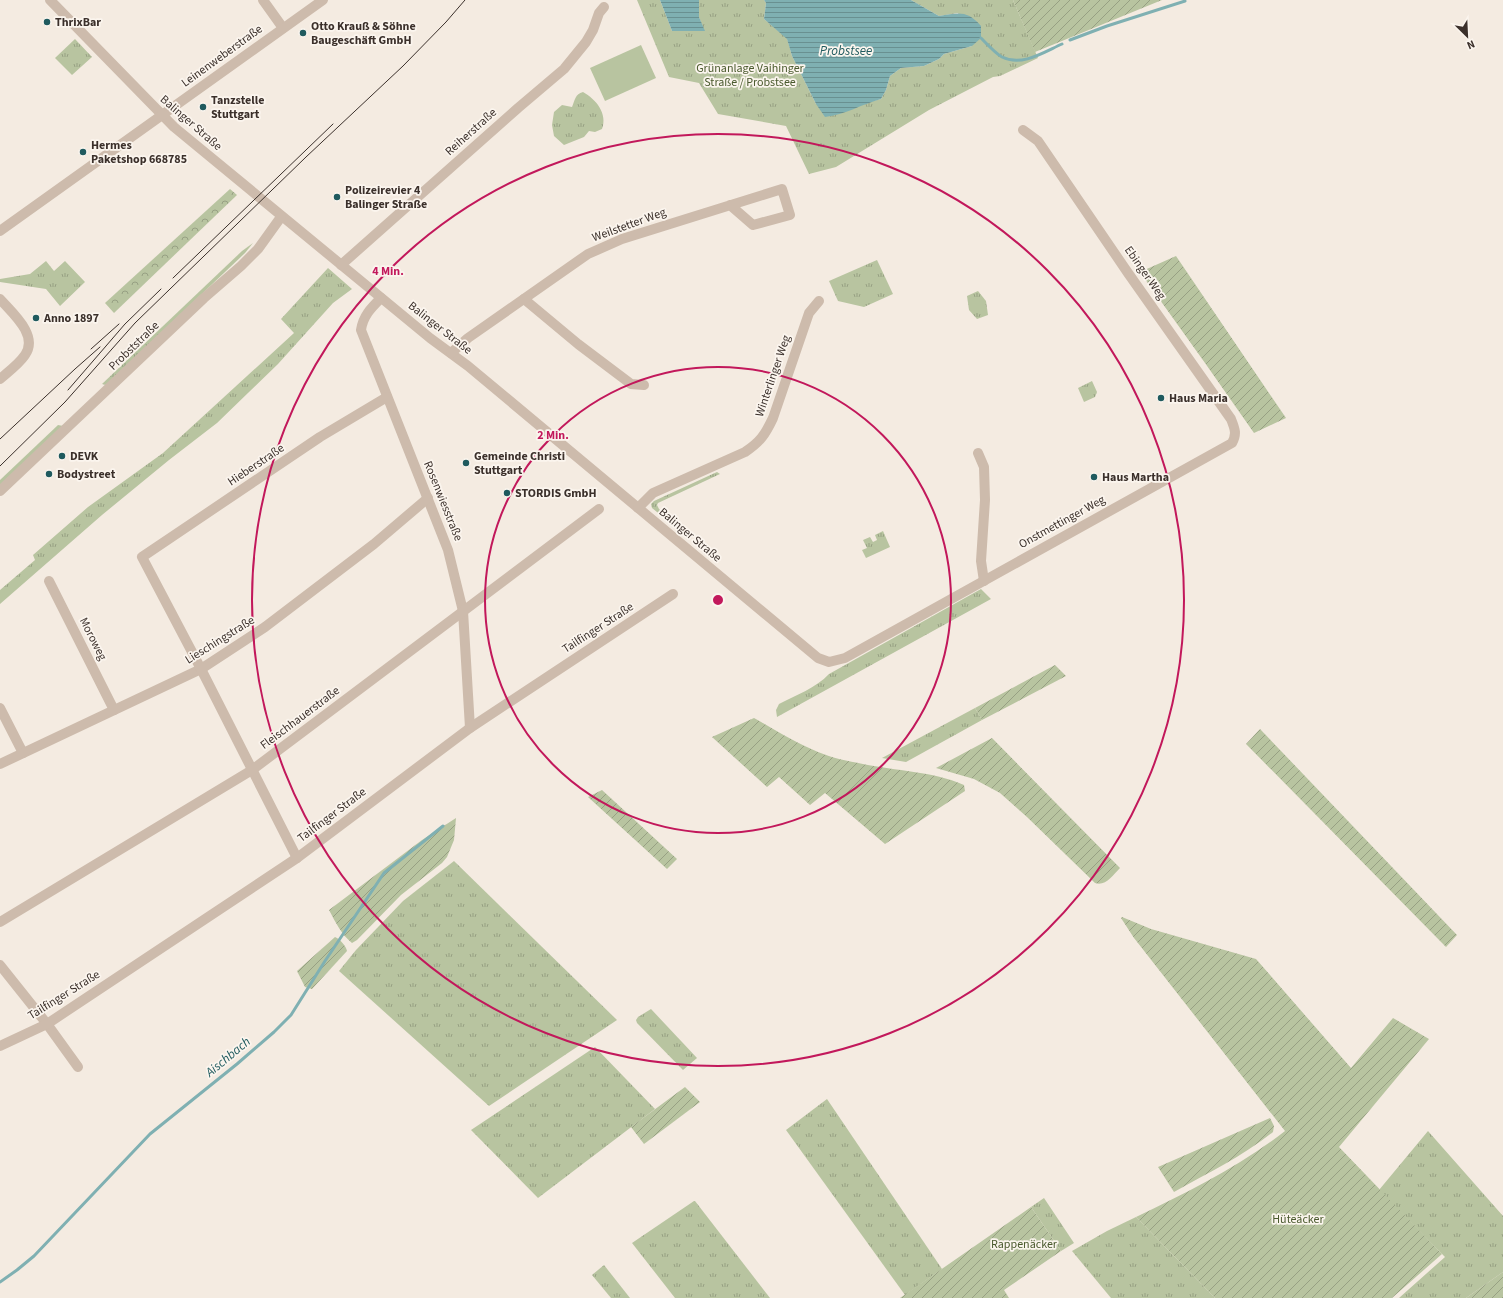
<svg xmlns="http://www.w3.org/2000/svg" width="1503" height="1298" font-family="'Source Sans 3',sans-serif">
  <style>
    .grass { fill: url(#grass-tufts) }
    .forest { fill: url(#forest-crowns) }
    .garden { fill: url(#garden-furrows) }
    .pitch { fill: #b8c4a0 }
    .water { fill: url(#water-rules) }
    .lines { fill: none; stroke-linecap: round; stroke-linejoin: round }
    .stream { stroke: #7fb0b2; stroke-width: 3 }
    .minor { stroke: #cdbbac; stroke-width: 10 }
    .tram { stroke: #3b302b; stroke-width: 1 }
    .ring { fill: none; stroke: #c2185b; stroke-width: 2 }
    .poi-dot { fill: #1f5a5e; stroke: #fbf5ee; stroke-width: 1.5 }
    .labels { text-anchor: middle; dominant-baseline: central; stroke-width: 3.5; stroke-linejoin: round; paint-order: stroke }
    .poi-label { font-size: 12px; font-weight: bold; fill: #3b302b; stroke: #fbf5ee; text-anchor: start }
    .street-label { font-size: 12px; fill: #3b302b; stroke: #fbf5ee }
    .park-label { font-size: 12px; fill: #4a5a2e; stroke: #fbf5ee }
    .water-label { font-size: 13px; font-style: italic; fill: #1f5a5e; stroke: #fbf5ee }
    .centre { fill: #c2185b; stroke: #fbf5ee; stroke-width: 2 }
    .ring-label { font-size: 12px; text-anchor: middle; font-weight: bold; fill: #c2185b; stroke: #fbf5ee; stroke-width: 3.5; stroke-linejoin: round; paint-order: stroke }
  </style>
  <defs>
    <pattern id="grass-tufts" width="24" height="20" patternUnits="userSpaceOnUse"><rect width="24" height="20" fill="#b8c4a0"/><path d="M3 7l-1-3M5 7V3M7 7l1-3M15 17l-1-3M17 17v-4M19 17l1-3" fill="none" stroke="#97a083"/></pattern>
    <pattern id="forest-crowns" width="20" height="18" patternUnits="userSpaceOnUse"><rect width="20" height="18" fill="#b8c4a0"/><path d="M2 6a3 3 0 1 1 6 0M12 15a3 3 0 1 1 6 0" fill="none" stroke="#97a083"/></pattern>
    <pattern id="garden-furrows" width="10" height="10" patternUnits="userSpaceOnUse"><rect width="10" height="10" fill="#b8c4a0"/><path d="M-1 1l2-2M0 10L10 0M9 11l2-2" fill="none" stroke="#97a083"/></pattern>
    <pattern id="water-rules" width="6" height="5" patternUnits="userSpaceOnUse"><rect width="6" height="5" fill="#7fb0b2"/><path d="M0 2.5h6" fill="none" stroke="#699091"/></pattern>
  </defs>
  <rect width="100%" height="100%" fill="#f4ebe1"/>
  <g class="grass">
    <polygon points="637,0 660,0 672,31 704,31 699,17 699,0 764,0 766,3 764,19 787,38 792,56 816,104 869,102 881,99 886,90 890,76 901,68 924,66 939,59 944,54 972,46 958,13 939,16 911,0 1013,0 1038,58 1000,76 993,77 929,110 836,167 809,174 786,126 718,114 699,83 669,77"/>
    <polygon points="75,39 92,57 72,75 55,58"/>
    <path d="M 583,92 C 596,99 608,114 602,129 L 595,132 L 589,131 L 584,137 L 564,145 L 554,136 L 552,125 L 554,112 L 562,105 L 572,107 C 575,100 575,94 583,92 Z"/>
    <polygon points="253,243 245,253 106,385 102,384 242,251"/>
    <polygon points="877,260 893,294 864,307 838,301 829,281"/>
    <polygon points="46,261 54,271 65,261 85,282 60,306 46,289 0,282 0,279 30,274"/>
    <polygon points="328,268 352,289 333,303 278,364 217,423 169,460 102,515 0,604 0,590 35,560 33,555 88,507 163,453 294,333 281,319"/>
    <polygon points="978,291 986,301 988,315 977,319 969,310 967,296"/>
    <polygon points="1092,381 1097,392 1095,397 1084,402 1078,388"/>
    <polygon points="58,425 63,426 0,485 0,480"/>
    <polygon points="717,472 720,474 658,503 657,505 659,509 668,517 667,520 652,508 651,504 654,501"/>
    <polygon points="883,531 890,547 866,558 862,550 867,548 863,540 870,537 873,542 877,540 875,535"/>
    <path d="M 981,589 L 991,599 L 777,717 L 776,710 L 779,704 C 796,695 816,688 829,674 Z"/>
    <polygon points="975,708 982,720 906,762 882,758"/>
    <polygon points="454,861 617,1020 489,1106 339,971 356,950 403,901"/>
    <polygon points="651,1009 697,1058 683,1070 637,1023 636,1020 638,1017"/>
    <polygon points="595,1047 655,1109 538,1198 471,1130"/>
    <polygon points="827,1099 942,1269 905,1295 786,1130"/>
    <polygon points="1428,1131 1503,1216 1503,1272 1466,1298 1399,1298 1445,1257 1379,1190"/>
    <polygon points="1044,1198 1074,1243 1061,1251 1031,1207"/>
    <polygon points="694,1201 695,1201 770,1298 675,1298 632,1243"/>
    <polygon points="1136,1217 1215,1298 1111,1298 1072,1251 1107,1231"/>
    <polygon points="604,1265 630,1298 611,1298 592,1275"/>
  </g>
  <polygon class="forest" points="230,189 237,195 114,313 105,303"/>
  <g class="garden">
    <polygon points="1013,0 1162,0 1035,52"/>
    <polygon points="1176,256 1286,418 1254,433 1205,363 1140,272"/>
    <polygon points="1055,665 1066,676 982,720 975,708"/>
    <path d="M 754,718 C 775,730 796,743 818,752 C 832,758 848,761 863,764 C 896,771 932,771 964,785 L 965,791 L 885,844 L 825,793 L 810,805 L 779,777 L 767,787 L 712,737 Z"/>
    <polygon points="1260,729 1457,935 1446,947 1246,744"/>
    <path d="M 992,738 L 1120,868 C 1113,875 1105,887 1095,883 L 1027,817 L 1000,793 L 974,779 L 936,768 Z"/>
    <polygon points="602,790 677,859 667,869 588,797"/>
    <path d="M 456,818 L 454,840 L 447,857 L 442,863 L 401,895 L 357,940 L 352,943 C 341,934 336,923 329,910 L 422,840 Z"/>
    <path d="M 1122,917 L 1151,929 L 1256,959 L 1351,1068 L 1393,1018 L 1429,1039 L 1339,1147 L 1442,1254 L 1392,1298 L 1215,1298 L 1136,1217 C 1188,1192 1240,1166 1285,1131 L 1134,938 L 1121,918 Z"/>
    <path d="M 335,937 C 340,939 346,946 347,951 L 312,989 L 305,987 L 297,971 Z"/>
    <polygon points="685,1087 700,1102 644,1144 631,1127"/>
    <path d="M 1270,1118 L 1274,1126 L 1273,1132 C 1243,1156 1208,1173 1174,1192 L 1158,1167 Z"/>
    <polygon points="1031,1207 1061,1251 1004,1290 1009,1298 900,1298"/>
    <polygon points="1503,1272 1503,1298 1466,1298"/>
  </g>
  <polygon class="pitch" points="641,45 656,78 605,101 590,68"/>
  <g class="water">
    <polygon points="660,0 699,0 699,17 705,31 672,31"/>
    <path d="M 764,0 L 911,0 L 939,16 C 959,13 967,10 981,26 L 981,38 L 972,46 L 944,54 L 939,59 L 924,66 L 901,68 L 890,76 L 886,90 L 881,99 C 862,104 845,115 825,117 L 816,104 L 792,56 L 787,39 L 764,19 L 766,3 Z"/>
  </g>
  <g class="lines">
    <g class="stream">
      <path d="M 981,38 C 987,44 995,53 1002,57 C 1022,67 1044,52 1062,44"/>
      <polyline points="1070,40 1107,26 1185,1"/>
      <polyline points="0,1282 17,1270 34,1256 150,1134 237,1064 274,1032 291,1015 325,961 384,873 443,826"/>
    </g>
    <g class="minor">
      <path d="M 50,0 L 174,127 L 430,338 L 468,366 L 818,658 L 829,662 L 845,658 L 1232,443 C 1237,434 1235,429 1231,419 L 1128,273 L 1038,141 L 1023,130"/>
      <polyline points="263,0 283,28"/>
      <polyline points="0,231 323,0"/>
      <polyline points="341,265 518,108 564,69 586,42 593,30 599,13 604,7"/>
      <path d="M 381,298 C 371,308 363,316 361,330 L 448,550 L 463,611 L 470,728"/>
      <path d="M 0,299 C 12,313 39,335 25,355 C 19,364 8,372 0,379"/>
      <polyline points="524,299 578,344 631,384 644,385"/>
      <polyline points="451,353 468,338 588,254 622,239 782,189 790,215 753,225 730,205"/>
      <polyline points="978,453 984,467 985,500 981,561 984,581"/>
      <polyline points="0,491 204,298 241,266 258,249 281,217"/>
      <path d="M 638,508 L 653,493 L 745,452 C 760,442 765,435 773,418 L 809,313 L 819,301"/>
      <polyline points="49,581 114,710"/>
      <polyline points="0,708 23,753"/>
      <polyline points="0,764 201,669 265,627 374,544 428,498"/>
      <polyline points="297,858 201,669 142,557 320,437 387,397"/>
      <polyline points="0,922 252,770 599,509"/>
      <polyline points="0,965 47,1024 78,1067"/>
      <polyline points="0,1046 47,1024 297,858 470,728 673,594"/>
    </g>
    <g class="tram">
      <polyline points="173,278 333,124"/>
      <polyline points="91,349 119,324"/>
      <polyline points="68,390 125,324 161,289"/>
      <polyline points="0,439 75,369 100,347"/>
      <polyline points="0,466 65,402 135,323 306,157 403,66 446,22 465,0"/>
    </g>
  </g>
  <g class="ring">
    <circle cx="718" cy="600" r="233"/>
    <circle cx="718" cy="600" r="466"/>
  </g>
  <g class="poi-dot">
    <circle cx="47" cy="22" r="4"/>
    <circle cx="303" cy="33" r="4"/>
    <circle cx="203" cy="107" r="4"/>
    <circle cx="83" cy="152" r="4"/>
    <circle cx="337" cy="197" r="4"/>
    <circle cx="36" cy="318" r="4"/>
    <circle cx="1161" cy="398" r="4"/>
    <circle cx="62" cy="456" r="4"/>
    <circle cx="466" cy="463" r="4"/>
    <circle cx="49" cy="474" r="4"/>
    <circle cx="1094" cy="477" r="4"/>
    <circle cx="507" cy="493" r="4"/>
  </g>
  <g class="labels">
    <g class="poi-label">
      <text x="55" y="22">ThrixBar</text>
      <text x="311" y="26">Otto Krauß &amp; Söhne<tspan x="311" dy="14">Baugeschäft GmbH</tspan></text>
      <text x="211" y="100">Tanzstelle<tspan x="211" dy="14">Stuttgart</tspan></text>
      <text x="91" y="145">Hermes<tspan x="91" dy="14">Paketshop 668785</tspan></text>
      <text x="345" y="190">Polizeirevier 4<tspan x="345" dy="14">Balinger Straße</tspan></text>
      <text x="44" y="318">Anno 1897</text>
      <text x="1169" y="398">Haus Maria</text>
      <text x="70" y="456">DEVK</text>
      <text x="474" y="456">Gemeinde Christi<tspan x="474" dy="14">Stuttgart</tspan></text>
      <text x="57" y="474">Bodystreet</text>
      <text x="1102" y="477">Haus Martha</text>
      <text x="515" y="493">STORDIS GmbH</text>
    </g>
    <g class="street-label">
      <text transform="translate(222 56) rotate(-36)">Leinenweberstraße</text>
      <text transform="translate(191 123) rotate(41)">Balinger Straße</text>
      <text transform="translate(471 132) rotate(-42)">Reiherstraße</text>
      <text transform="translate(629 225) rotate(-20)">Weilstetter Weg</text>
      <text transform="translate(1145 273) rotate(55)">Ebinger Weg</text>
      <text transform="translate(440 328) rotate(38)">Balinger Straße</text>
      <text transform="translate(134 346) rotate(-44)">Probststraße</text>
      <text transform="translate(773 376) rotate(-71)">Winterlinger Weg</text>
      <text transform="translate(256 465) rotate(-34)">Hieberstraße</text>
      <text transform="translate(443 501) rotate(68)">Rosenwiesstraße</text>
      <text transform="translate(1062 522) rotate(-29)">Onstmettinger Weg</text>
      <text transform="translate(690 535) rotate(40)">Balinger Straße</text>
      <text transform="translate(598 628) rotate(-33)">Tailfinger Straße</text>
      <text transform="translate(93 639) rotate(63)">Moroweg</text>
      <text transform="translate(220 640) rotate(-32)">Lieschingstraße</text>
      <text transform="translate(300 718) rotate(-37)">Fleischhauerstraße</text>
      <text transform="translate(332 815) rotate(-37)">Tailfinger Straße</text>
      <text transform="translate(64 995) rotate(-32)">Tailfinger Straße</text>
    </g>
    <g class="park-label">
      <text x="750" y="68">Grünanlage Vaihinger<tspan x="750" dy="14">Straße / Probstsee</tspan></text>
      <text x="1298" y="1219">Hüteäcker</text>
      <text x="1024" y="1244">Rappenäcker</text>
    </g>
    <g class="water-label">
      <text x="846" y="51">Probstsee</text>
      <text transform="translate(228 1057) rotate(-40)">Aischbach</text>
    </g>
  </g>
  <circle cx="718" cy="600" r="6" class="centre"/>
  <g class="ring-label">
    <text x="388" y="275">4 Min.</text>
    <text x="553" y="439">2 Min.</text>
  </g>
  <g transform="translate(1467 36) rotate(156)" stroke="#fbf5ee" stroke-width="3" paint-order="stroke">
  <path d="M0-3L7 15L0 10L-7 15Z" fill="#3b302b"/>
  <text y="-6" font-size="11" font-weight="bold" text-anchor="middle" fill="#3b302b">N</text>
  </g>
</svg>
